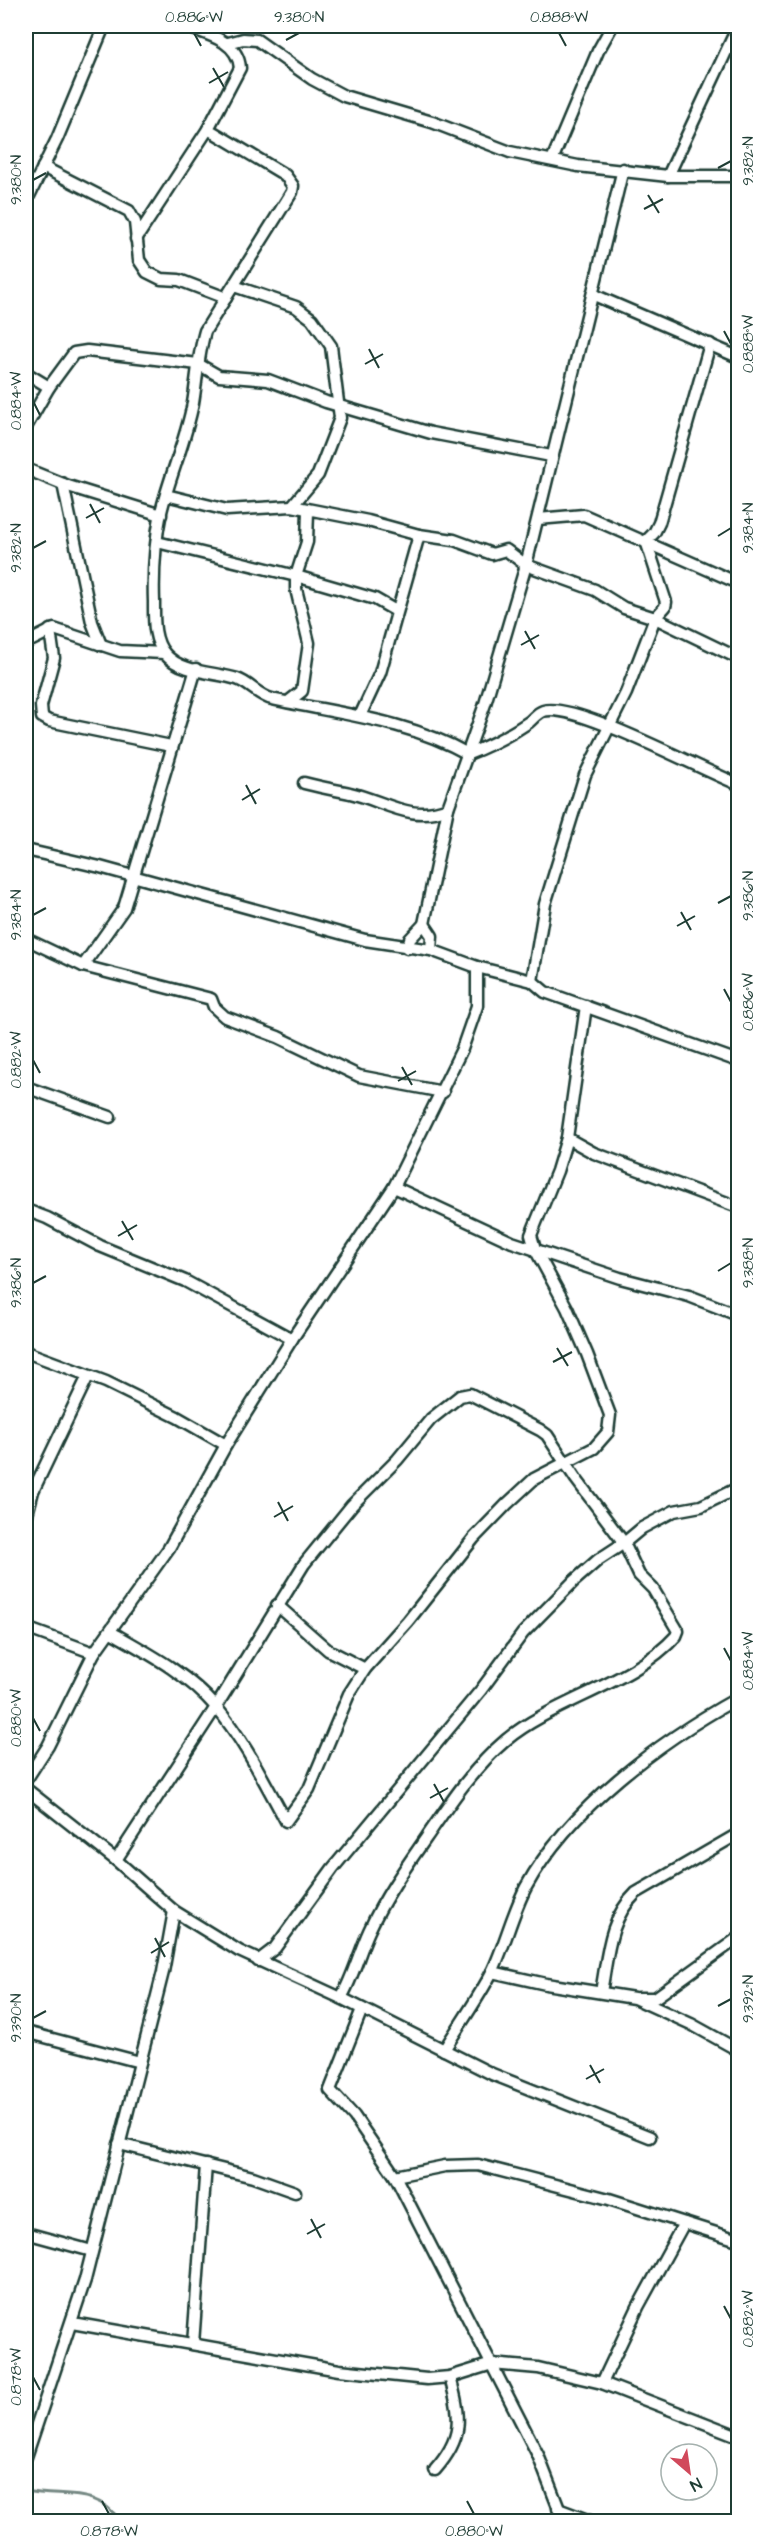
<svg xmlns="http://www.w3.org/2000/svg" width="764" height="2547" font-family="'Architects Daughter',sans-serif">
  <style>
    .lines { fill: none; stroke-linecap: round; stroke-linejoin: round }
    .stream { stroke: #758883; stroke-width: 3 }
    .minor-casing { stroke: #1f3d34; stroke-width: 15 }
    .minor { stroke: #fff; stroke-width: 10 }
    .ticks { fill: none; stroke: #1f3d34; stroke-width: 2 }
    .neatline { fill: none; stroke: #1f3d34; stroke-width: 2 }
    .ticks-label { font-size: 15px; text-anchor: middle; fill: #1f3d34 }
  </style>
  <rect width="100%" height="100%" fill="#fff"/>
  <filter id="ink" filterUnits="userSpaceOnUse"><feTurbulence type="fractalNoise" baseFrequency=".0167" numOctaves="2"/><feDisplacementMap in="SourceGraphic" scale="12" xChannelSelector="R" yChannelSelector="G"/><feConvolveMatrix kernelMatrix="1 2 1 2 8 2 1 2 1" color-interpolation-filters="sRGB"/></filter>
  <g filter="url(#ink)">
    <g class="lines">
      <path class="stream" d="M 26,2491 C 63,2499 95,2485 121,2522"/>
      <g class="minor-casing">
        <g id="minor">
          <path d="M 184,26 C 206,34 238,40 240,68 L 208,129 L 285,175 L 293,186 L 292,192 L 205,331 C 198,355 197,379 193,403 C 186,440 170,475 161,512 C 155,541 153,573 154,602 C 154,620 153,640 165,654 C 181,673 215,672 237,679 C 249,683 259,696 272,699 C 338,714 408,720 468,754 C 489,746 510,735 529,722 C 534,718 537,713 543,711 C 574,701 701,770 738,784"/>
          <polyline points="228,43 243,39 257,40 312,79 344,96 432,122 510,152 578,166 668,176 738,176"/>
          <polyline points="552,160 598,51 612,26"/>
          <polyline points="43,167 129,211 135,222 139,260 147,272 161,279 179,280 226,298"/>
          <polyline points="668,176 738,26"/>
          <polyline points="26,202 57,139 104,26"/>
          <polyline points="136,239 208,129"/>
          <polyline points="234,286 296,307 312,319 331,346 340,418 318,475 292,506"/>
          <polyline points="594,295 738,357"/>
          <polyline points="26,373 49,387"/>
          <polyline points="26,427 49,387 74,353 87,351 198,364 219,376 268,380 326,402 431,433 551,456"/>
          <polyline points="26,469 68,486 161,515"/>
          <polyline points="63,484 92,622 101,645"/>
          <polyline points="166,495 227,510 292,506 368,521 419,535 454,540 492,554 506,550 526,565 595,590 624,608 655,618 738,658"/>
          <polyline points="538,519 584,515 738,583"/>
          <polyline points="157,542 296,576 375,599 396,611"/>
          <polyline points="50,630 54,658 41,706 42,717 49,721 171,746"/>
          <polyline points="26,639 32,640 54,629 120,651 164,653"/>
          <polyline points="288,702 302,691 309,643 296,589 296,576 307,542 308,511"/>
          <polyline points="360,716 380,673 419,535"/>
          <path d="M 304,783 C 319,787 335,790 350,793 C 385,801 411,823 448,808"/>
          <polyline points="26,850 100,867 365,940 431,950 477,967 532,981 545,992 738,1061"/>
          <polyline points="424,924 432,936 431,950"/>
          <polyline points="26,939 83,966 211,999 214,1007 225,1017 278,1037 359,1076 443,1092"/>
          <polyline points="407,948 410,939 424,924 448,808 485,704 526,565 623,169"/>
          <polyline points="83,966 124,908 196,669"/>
          <polyline points="532,981 545,904 585,775 626,693 655,618 665,607 666,602 646,541 654,533 659,523 710,344"/>
          <polyline points="26,1087 110,1117"/>
          <polyline points="567,1138 594,1153 738,1207"/>
          <polyline points="394,1187 512,1242 620,1278 689,1296 738,1315"/>
          <polyline points="26,1210 47,1218 100,1246 185,1281 292,1339"/>
          <polyline points="26,1352 106,1382 177,1417 226,1445"/>
          <polyline points="26,1518 33,1491 88,1376"/>
          <polyline points="277,1605 328,1650 365,1669"/>
          <polyline points="26,1628 94,1653"/>
          <path d="M 111,1632 C 148,1653 188,1674 216,1707 C 244,1740 265,1783 286,1821 L 309,1789 L 349,1694 L 365,1669 L 408,1621 L 474,1538 L 507,1504 L 534,1479 L 594,1448 L 608,1432 L 610,1415 L 587,1354 L 567,1308 L 535,1249 L 531,1235 L 557,1171 L 567,1138 L 586,1006"/>
          <polyline points="26,1780 48,1746 94,1653 169,1548 226,1445 292,1339 394,1187 462,1049 477,1006 477,967"/>
          <polyline points="26,1789 116,1860 174,1911 239,1951 341,1998 492,2074 650,2137"/>
          <polyline points="116,1860 216,1707 304,1564 352,1505 397,1460 431,1419 460,1396 470,1394 540,1430 547,1435 576,1479 624,1543 598,1560 574,1581 523,1633 481,1690 333,1868 275,1948 258,1961"/>
          <polyline points="492,1972 546,1984 634,1998 691,2024 738,2050"/>
          <path d="M 601,1992 C 608,1956 608,1920 636,1893 L 738,1834"/>
          <path d="M 341,1998 C 353,1977 359,1953 369,1931 C 384,1898 405,1868 426,1838 C 450,1803 473,1768 506,1740 C 554,1700 633,1684 676,1636 L 678,1631 L 653,1589 L 639,1575 L 624,1543 L 642,1528 L 674,1511 L 701,1506 L 738,1488"/>
          <polyline points="638,1998 655,1998 738,1938"/>
          <polyline points="362,2009 330,2090 354,2116 395,2176 538,2455 564,2522"/>
          <polyline points="26,2032 140,2062"/>
          <path d="M 444,2050 C 460,2024 478,1999 492,1972 C 505,1945 512,1914 526,1887 C 569,1808 660,1741 738,1698"/>
          <polyline points="119,2144 253,2177 295,2192"/>
          <polyline points="395,2176 445,2166 478,2165 609,2199 738,2240"/>
          <polyline points="26,2233 92,2251"/>
          <polyline points="72,2323 339,2370 427,2379 450,2377 492,2364 538,2368 602,2383 738,2436"/>
          <polyline points="193,2344 206,2165"/>
          <polyline points="602,2383 638,2307 684,2223"/>
          <polyline points="26,2457 85,2280 163,1972 174,1911"/>
          <path d="M 435,2470 C 464,2437 461,2418 450,2377"/>
          <polyline points="558,2509 593,2522"/>
        </g>
      </g>
      <use href="#minor" class="minor"/>
    </g>
  </g>
  <path class="ticks" d="M 194,33 L 201,46M 559,33 L 566,46M 286,40 L 299,33M 213,68 L 224,87M 209,83 L 228,72M 718,168 L 731,161M 33,180 L 46,173M 648,195 L 659,213M 644,209 L 663,199M 724,331 L 731,344M 369,349 L 379,368M 365,364 L 383,354M 33,401 L 40,415M 90,504 L 100,523M 86,518 L 104,508M 718,536 L 731,528M 33,548 L 46,541M 525,631 L 535,649M 521,645 L 539,635M 246,785 L 256,804M 242,800 L 260,789M 718,903 L 731,896M 681,912 L 691,930M 33,915 L 46,908M 677,926 L 695,916M 724,989 L 731,1002M 33,1060 L 40,1073M 402,1067 L 412,1085M 398,1081 L 416,1071M 122,1221 L 133,1240M 118,1236 L 137,1225M 718,1271 L 731,1263M 33,1283 L 46,1276M 557,1348 L 568,1366M 553,1362 L 572,1352M 278,1502 L 288,1521M 274,1517 L 293,1506M 724,1648 L 731,1661M 33,1718 L 40,1731M 434,1784 L 444,1802M 430,1798 L 448,1788M 155,1938 L 165,1957M 151,1953 L 169,1942M 718,2006 L 731,1999M 33,2018 L 46,2011M 590,2065 L 600,2083M 586,2079 L 604,2069M 311,2219 L 321,2238M 307,2234 L 325,2224M 724,2306 L 731,2319M 33,2377 L 40,2390M 102,2501 L 109,2514M 467,2501 L 474,2514"/>
  <rect width="764" height="2547" fill="none" stroke="#fff" stroke-width="66"/>
  <g transform="translate(689 2472) rotate(151)"><circle r="28" fill="#ffffff" stroke="#a5b1ae" stroke-width="1.5"/>
  <path d="M0-4.5L10 22L0 15L-10 22Z" fill="#d1495b"/>
  <text y="-9" font-size="16" font-weight="bold" text-anchor="middle" fill="#1f3d34">N</text>
  </g>
  <rect x="33" y="33" width="698" height="2481" class="neatline"/>
  <g class="ticks-label">
    <text x="194" y="22">0.886°W</text>
    <text x="299" y="22">9.380°N</text>
    <text x="559" y="22">0.888°W</text>
    <text transform="translate(748 161) rotate(-90)" y="5">9.382°N</text>
    <text transform="translate(16 180) rotate(-90)" y="5">9.380°N</text>
    <text transform="translate(748 344) rotate(-90)" y="5">0.888°W</text>
    <text transform="translate(16 401) rotate(-90)" y="5">0.884°W</text>
    <text transform="translate(748 528) rotate(-90)" y="5">9.384°N</text>
    <text transform="translate(16 548) rotate(-90)" y="5">9.382°N</text>
    <text transform="translate(748 896) rotate(-90)" y="5">9.386°N</text>
    <text transform="translate(16 915) rotate(-90)" y="5">9.384°N</text>
    <text transform="translate(748 1002) rotate(-90)" y="5">0.886°W</text>
    <text transform="translate(16 1060) rotate(-90)" y="5">0.882°W</text>
    <text transform="translate(748 1263) rotate(-90)" y="5">9.388°N</text>
    <text transform="translate(16 1283) rotate(-90)" y="5">9.386°N</text>
    <text transform="translate(748 1661) rotate(-90)" y="5">0.884°W</text>
    <text transform="translate(16 1718) rotate(-90)" y="5">0.880°W</text>
    <text transform="translate(748 1999) rotate(-90)" y="5">9.392°N</text>
    <text transform="translate(16 2018) rotate(-90)" y="5">9.390°N</text>
    <text transform="translate(748 2319) rotate(-90)" y="5">0.882°W</text>
    <text transform="translate(16 2377) rotate(-90)" y="5">0.878°W</text>
    <text x="109" y="2536">0.878°W</text>
    <text x="474" y="2536">0.880°W</text>
  </g>
</svg>
